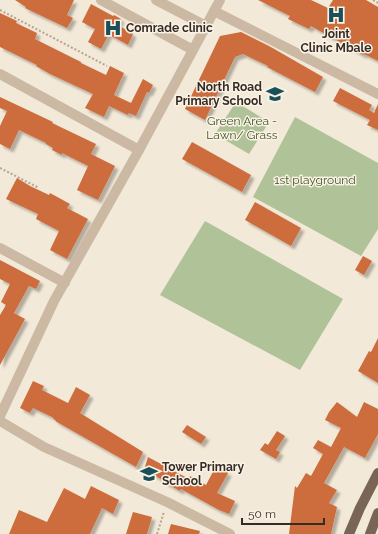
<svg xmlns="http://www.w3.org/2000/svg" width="378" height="534" font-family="Raleway,sans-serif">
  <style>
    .green { fill: #b0c298 }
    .building { fill: #cd6c3c; filter: url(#shadow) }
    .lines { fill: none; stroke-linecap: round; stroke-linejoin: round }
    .path { stroke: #b7a38e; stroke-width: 2; stroke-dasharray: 2 2; stroke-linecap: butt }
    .minor { stroke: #cbb9a4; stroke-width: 10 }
    .major { stroke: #796556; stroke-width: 10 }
    .labels { text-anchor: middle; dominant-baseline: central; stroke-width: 3; stroke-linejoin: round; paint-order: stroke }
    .poi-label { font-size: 12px; font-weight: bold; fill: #362c26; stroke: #faf2e5; text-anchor: start }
    .park-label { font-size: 12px; fill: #415628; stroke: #faf2e5 }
  </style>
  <defs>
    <filter id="shadow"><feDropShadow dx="3.5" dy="3.5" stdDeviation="1" flood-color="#0004"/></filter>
  </defs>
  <rect width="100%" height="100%" fill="#f3e9d8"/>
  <g class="green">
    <polygon points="236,102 269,122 249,154 215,134"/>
    <polygon points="295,117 378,163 378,229 361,256 253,197"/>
    <polygon points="205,221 343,299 300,370 160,295"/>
  </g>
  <g class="building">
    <polygon points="15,0 74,0 67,15 73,18 67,28 25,8 26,7"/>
    <polygon points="258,0 311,0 328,8 333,0 366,0 378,7 378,61 364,54 363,55 311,26 309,29 288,19 290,16"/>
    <polygon points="91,4 113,16 114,15 121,19 118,25 133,34 128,45 108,34 108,36 101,49 88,42 95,29 82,22"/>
    <polygon points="0,13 17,21 16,23 37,33 35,39 81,62 81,63 106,75 110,66 124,73 114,95 131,103 143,79 153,85 149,93 147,92 136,116 129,113 128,115 109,106 104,117 85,108 93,94 50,74 36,66 37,65 0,47"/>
    <polygon points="241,32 269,46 323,77 315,92 267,67 268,66 243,54 235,57 205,120 185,109 220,36"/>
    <polygon points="340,88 372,105 369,110 374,113 378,104 378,130 367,125 370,120 333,101"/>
    <polygon points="0,97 53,122 52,123 96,144 91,154 115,166 98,200 77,190 88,166 62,153 62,155 52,150 53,148 46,144 46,143 19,130 10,149 0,144 0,126 7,111 0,108"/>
    <polygon points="192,142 251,175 242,192 182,159"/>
    <polygon points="17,178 30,186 49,195 50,193 70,204 67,208 88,219 67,259 50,250 59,231 36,219 38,214 6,199"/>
    <polygon points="255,202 301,228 291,246 245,220"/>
    <polygon points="363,256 372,261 364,275 355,270"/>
    <polygon points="0,260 40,281 36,289 29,286 14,313 25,319 0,365 0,315 6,305 1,302 10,284 0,279"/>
    <polygon points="378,338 378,383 358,371 369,351 371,352"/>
    <polygon points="33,381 44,386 42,390 68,403 76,387 90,395 80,413 143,452 136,467 57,422 52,417 33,408 30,413 20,408"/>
    <polygon points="337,402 357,417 364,402 378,409 378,434 365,458 344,447 324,483 337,490 329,503 337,507 331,534 289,534 295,486 297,488 306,473 311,476 323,454 313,448 318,440 331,447 341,428 325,420 329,412"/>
    <polygon points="187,425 206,437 201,444 182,432"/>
    <polygon points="277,431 285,436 276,450 280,452 276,459 260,450 265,443 268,445"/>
    <polygon points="148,457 189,479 190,476 206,485 216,466 228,473 217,493 235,501 229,514 219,510 181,489 180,491 162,481 163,480 144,470"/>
    <polygon points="91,486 119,500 113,514 102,508 90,534 9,534 19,510 47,522 64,488 85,499"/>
    <polygon points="133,512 152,517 147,534 126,534"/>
    <polygon points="171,524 200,531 199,534 168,534"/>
  </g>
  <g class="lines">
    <g class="path">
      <polyline points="373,0 378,3"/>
      <polyline points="0,10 107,66"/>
      <polyline points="0,168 39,188"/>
      <polyline points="157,534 164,512"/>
    </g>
    <g class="minor">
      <polyline points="101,0 193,50"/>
      <polyline points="156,0 206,26"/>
      <polyline points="214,11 378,94"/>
      <polyline points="0,74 139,150"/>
      <polyline points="0,248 65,283"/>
      <polyline points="0,416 54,301 139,150 220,0"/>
      <polyline points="0,421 44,447 167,502 230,534"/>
    </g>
    <g class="major">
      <polyline points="349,534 360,508 378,473"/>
      <polyline points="370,534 378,513"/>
    </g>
  </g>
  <defs>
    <g id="hospital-bare" transform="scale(1.38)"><path d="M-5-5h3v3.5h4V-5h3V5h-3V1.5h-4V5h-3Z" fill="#19505a" stroke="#faf2e5" stroke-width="2.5" paint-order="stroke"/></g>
    <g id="school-bare" transform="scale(1.38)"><path d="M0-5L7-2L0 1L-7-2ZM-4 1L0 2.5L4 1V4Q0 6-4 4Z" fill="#19505a" stroke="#faf2e5" stroke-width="2.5" paint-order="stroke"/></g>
  </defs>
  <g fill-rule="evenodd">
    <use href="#hospital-bare" x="336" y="15"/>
    <use href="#hospital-bare" x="113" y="28"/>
    <use href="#school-bare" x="275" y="94"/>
    <use href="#school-bare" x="149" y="474"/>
  </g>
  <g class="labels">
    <g class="poi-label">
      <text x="126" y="28">Comrade clinic</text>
      <text x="336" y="34" text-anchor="middle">Joint<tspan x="336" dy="14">Clinic Mbale</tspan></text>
      <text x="262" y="87" text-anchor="end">North Road<tspan x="262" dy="14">Primary School</tspan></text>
      <text x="162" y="467">Tower Primary<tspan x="162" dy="14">School</tspan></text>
    </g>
    <g class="park-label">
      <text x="242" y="121">Green Area -<tspan x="242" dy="14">Lawn/ Grass</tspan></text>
      <text x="315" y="180">1st playground</text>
    </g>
  </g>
  <path d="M242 518v6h82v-6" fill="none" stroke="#362c26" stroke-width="2"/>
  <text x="248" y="518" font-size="12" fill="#362c26" stroke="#faf2e5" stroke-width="3" paint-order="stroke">50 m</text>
</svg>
